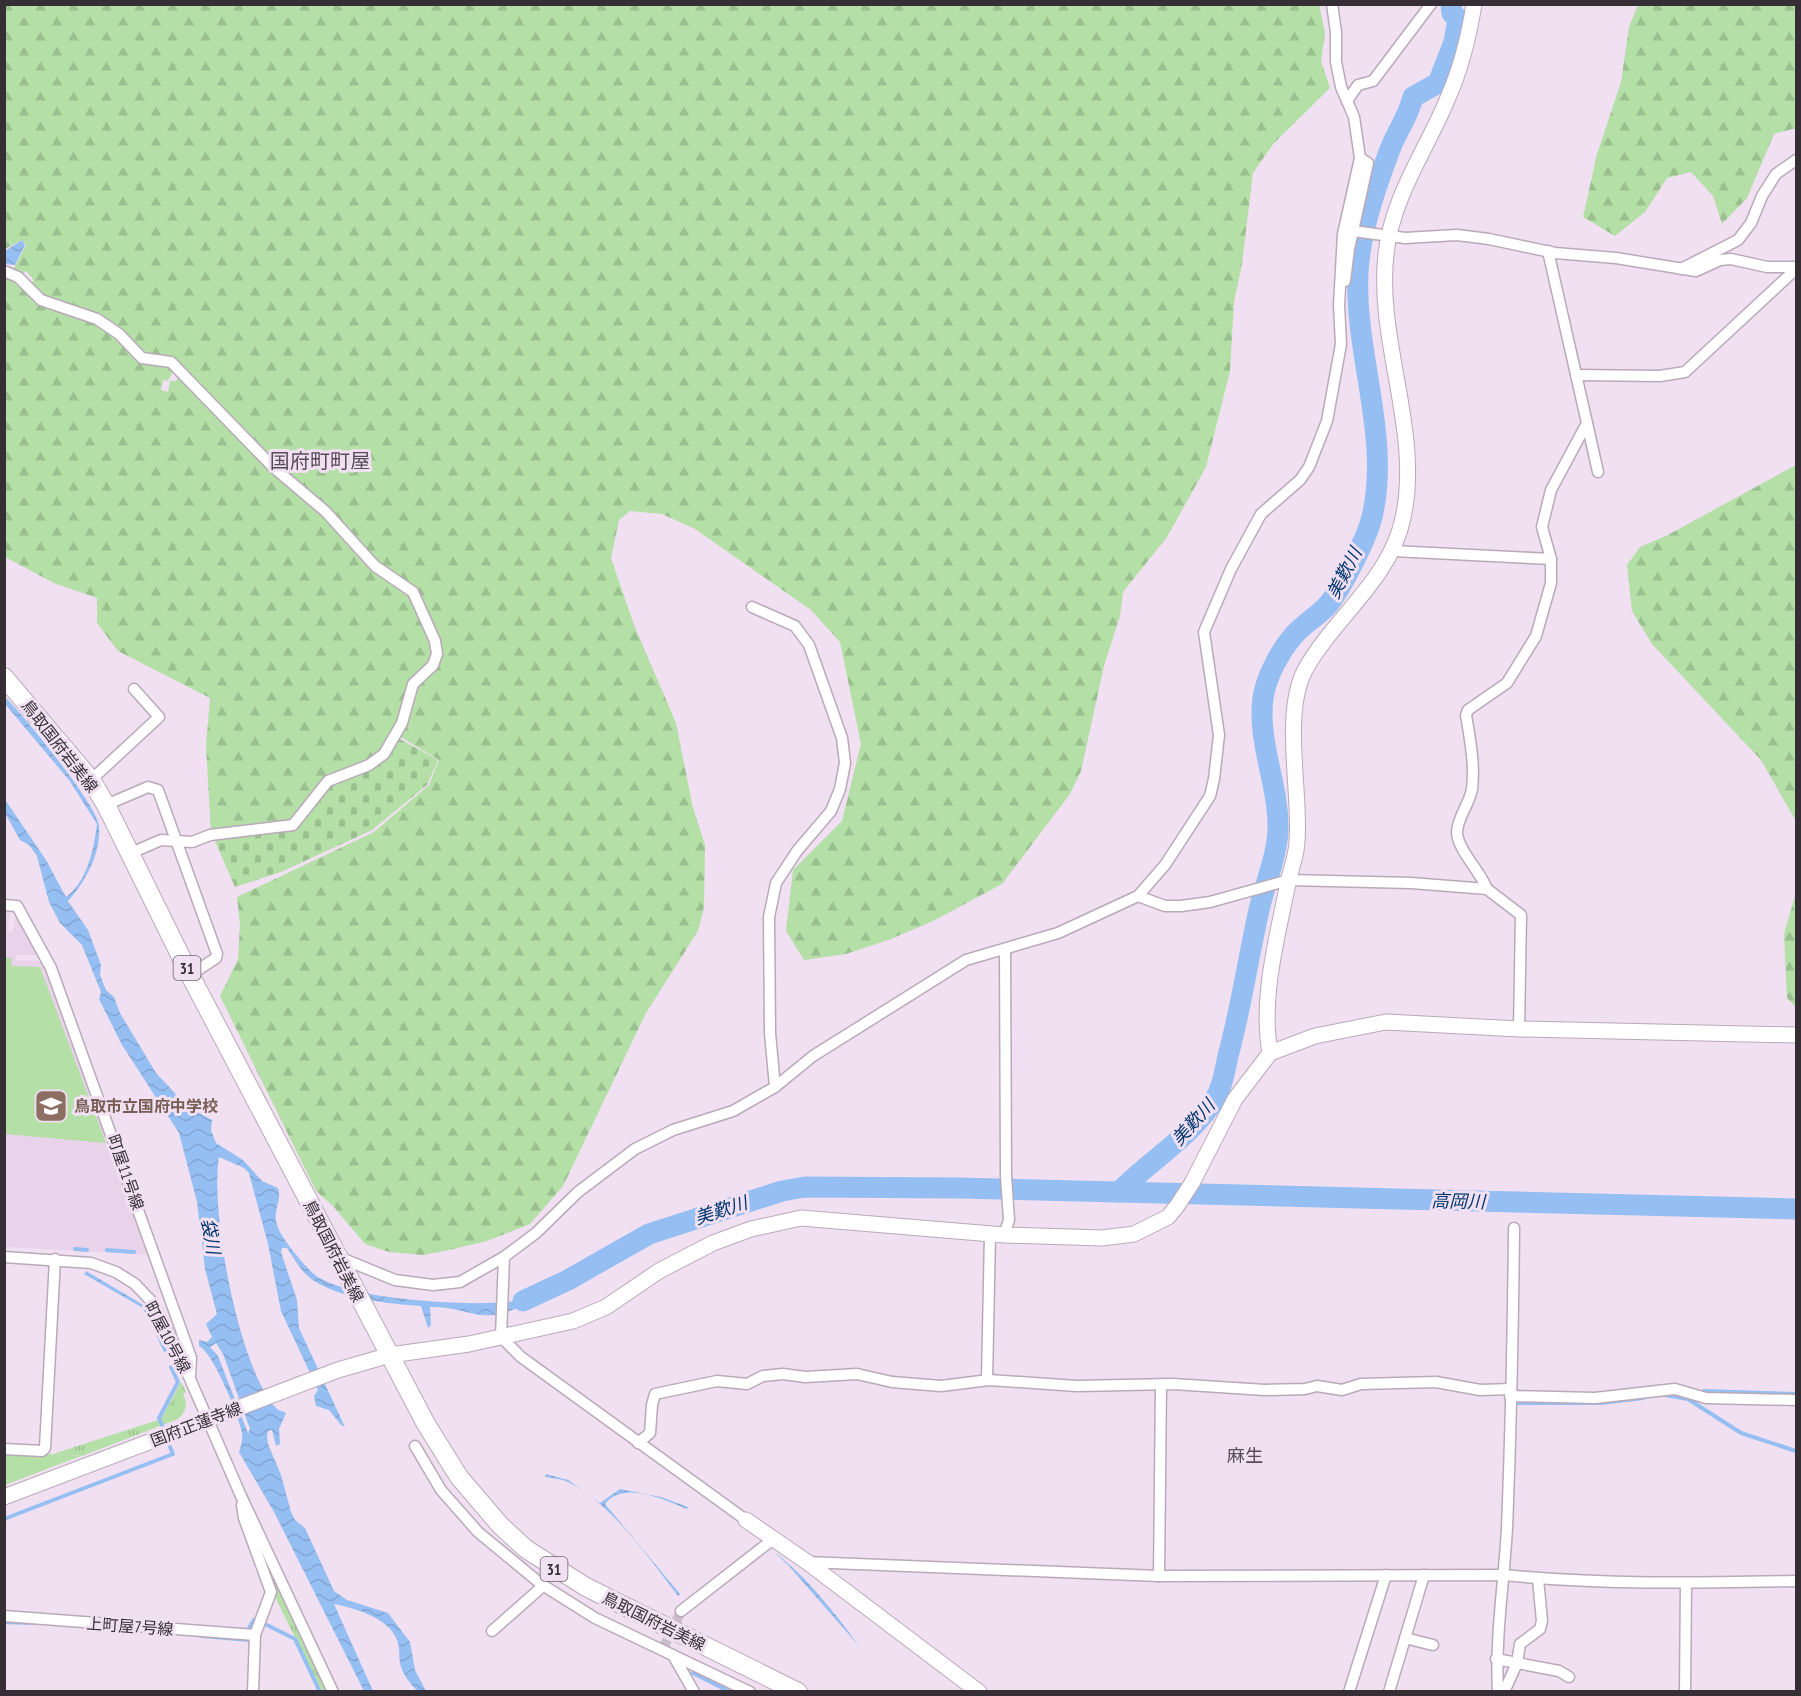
<svg xmlns="http://www.w3.org/2000/svg" width="1801" height="1696" font-family="'PT Sans Narrow','Noto Sans JP',sans-serif">
  <style>
    .built { fill: #e9d3ea }
    .grass { fill: url(#grass-tufts) }
    .forest { fill: url(#forest-firs) }
    .cemetery { fill: url(#cemetery-stones) }
    .park { fill: #b4dfa6 }
    .water { fill: url(#water-waves); fill-rule: evenodd }
    .lines { fill: none; stroke-linecap: round; stroke-linejoin: round }
    .stream { stroke: #95bff3; stroke-width: 4 }
    .river { stroke: #95bff3; stroke-width: 21 }
    .street-tunnel { stroke: #cbbdcb; stroke-width: 10; stroke-dasharray: 10 5; stroke-linecap: butt }
    .street-casing { stroke: #b9a9b9; stroke-width: 13 }
    .secondary-casing { stroke: #b9a9b9; stroke-width: 17 }
    .primary-casing { stroke: #b9a9b9; stroke-width: 20 }
    .street { stroke: #fff; stroke-width: 10 }
    .secondary { stroke: #fff; stroke-width: 15 }
    .primary { stroke: #fff; stroke-width: 18 }
    .labels { text-anchor: middle; dominant-baseline: central; stroke-width: 6; stroke-linejoin: round; paint-order: stroke }
    .shield { fill: #f0e0f1; stroke: #6d646d; stroke-width: 1.5 }
    .shield-label { font-size: 15px; font-weight: bold; fill: #352f35 }
    .street-label { font-size: 16px; fill: #352f35; stroke: #f0e0f1 }
    .education-label { font-size: 16px; font-weight: bold; fill: #785e54; stroke: #f0e0f1; text-anchor: start }
    .water-label { font-size: 18px; font-style: italic; fill: #00366e; stroke: #f0e0f1 }
    .neighbourhood-label { font-size: 18px; fill: #584b58; stroke: #f0e0f1 }
    .quarter-label { font-size: 20px; fill: #584b58; stroke: #f0e0f1 }
  </style>
  <defs>
    <pattern id="grass-tufts" width="24" height="20" patternUnits="userSpaceOnUse" patternTransform="scale(1.5)"><rect width="24" height="20" fill="#b4dfa6"/><path d="M3 7l-1-3M5 7V3M7 7l1-3M15 17l-1-3M17 17v-4M19 17l1-3" fill="none" stroke="#9bc090"/></pattern>
    <pattern id="forest-firs" width="22" height="20" patternUnits="userSpaceOnUse" patternTransform="scale(1.5)"><rect width="22" height="20" fill="#b4dfa6"/><path d="M5 1l3.5 6h-7zM16 11l3.5 6h-7z" fill="#9bc090"/></pattern>
    <pattern id="cemetery-stones" width="16" height="16" patternUnits="userSpaceOnUse" patternTransform="scale(1.5)"><rect width="16" height="16" fill="#b4dfa6"/><path d="M2 7V4a2 2 0 0 1 4 0v3zM10 15v-3a2 2 0 0 1 4 0v3z" fill="#9bc090"/></pattern>
    <pattern id="water-waves" width="16" height="10" patternUnits="userSpaceOnUse" patternTransform="scale(1.5)"><rect width="16" height="10" fill="#95bff3"/><path d="M0 5q4-4 8 0t8 0" fill="none" stroke="#81a4d1"/></pattern>
  </defs>
  <rect width="100%" height="100%" fill="#f0e0f1"/>
  <polygon class="built" points="4,909 10,911 8,932 13,932 15,918 18,918 37,955 16,955 16,960 39,961 47,966 153,1255 5,1247"/>
  <g class="grass">
    <path d="M 181,1382 L 186,1392 L 183,1394 C 188,1404 186,1412 178,1419 L 82,1456 L 53,1454 L 161,1419 Z"/>
    <path d="M 249,1517 L 304,1637 C 306,1660 323,1672 331,1691 L 322,1691 L 275,1597 L 276,1588 Z"/>
  </g>
  <g class="forest">
    <polygon points="1319,4 1325,33 1321,61 1330,88 1274,143 1253,173 1242,264 1234,302 1230,371 1206,467 1167,537 1123,592 1120,616 1104,666 1081,771 1070,794 1002,884 935,920 891,939 846,954 804,960 786,931 793,870 842,821 861,744 840,642 811,610 695,529 662,514 630,511 619,520 611,558 634,625 676,723 693,808 705,845 704,907 698,931 646,1013 563,1186 530,1224 487,1241 445,1251 423,1255 389,1252 365,1244 333,1206 316,1191 220,996 238,959 240,925 237,897 374,832 429,785 439,760 399,736 415,687 435,666 423,607 181,370 148,358 119,333 49,301 28,286 34,280 26,271 20,276 12,272 26,245 22,240 5,249 5,5"/>
    <polygon points="1638,5 1796,5 1796,128 1774,134 1747,198 1722,224 1713,196 1691,172 1667,178 1645,212 1615,236 1583,217 1597,154 1621,82 1629,27"/>
    <polygon points="5,273 32,295 105,328 139,360 167,363 174,369 168,381 163,380 161,390 168,392 170,381 176,381 179,375 408,592 433,646 433,659 378,754 290,822 211,832 206,746 210,698 118,651 97,623 97,598 54,583 5,557"/>
    <polygon points="1796,465 1796,821 1761,760 1652,644 1632,611 1627,565 1640,547 1666,536"/>
    <polygon points="1796,892 1796,1007 1787,998 1784,934"/>
  </g>
  <polygon class="cemetery" points="398,738 438,760 427,785 372,830 281,872 235,887 214,839 294,829 326,786 345,778"/>
  <g class="park">
    <polygon points="5,957 11,958 12,966 40,967 106,1143 5,1134"/>
    <polygon points="4,1451 81,1456 5,1485"/>
  </g>
  <g class="water">
    <polygon points="22,240 25,245 15,265 5,264 5,251"/>
    <path d="M 5,697 C 22,713 98,806 99,826 C 101,853 86,881 68,901 L 88,930 L 101,965 L 100,975 L 106,990 L 114,997 L 120,1013 L 156,1073 L 188,1107 L 212,1120 L 211,1130 L 216,1143 L 243,1160 L 262,1181 L 278,1188 C 283,1203 269,1212 280,1232 C 286,1243 307,1270 318,1277 C 354,1300 465,1306 509,1302 C 522,1300 535,1291 547,1286 L 550,1291 C 528,1302 506,1318 481,1315 C 463,1312 449,1306 430,1307 L 431,1325 L 428,1328 L 421,1306 C 389,1304 336,1298 310,1278 C 300,1270 294,1258 287,1248 L 282,1248 L 281,1252 L 297,1300 L 299,1328 L 345,1427 L 341,1425 L 329,1410 L 316,1406 L 314,1396 L 318,1390 L 281,1311 L 268,1244 L 249,1173 L 244,1168 L 219,1157 C 210,1212 238,1365 275,1407 C 278,1411 283,1411 286,1413 L 279,1429 L 280,1444 L 276,1446 L 272,1430 L 268,1431 L 267,1436 L 268,1444 L 281,1475 L 291,1512 L 295,1520 L 305,1528 L 334,1591 L 347,1600 L 388,1613 L 410,1642 L 415,1670 L 426,1691 L 417,1691 C 410,1683 402,1674 400,1663 C 399,1656 400,1647 397,1640 C 389,1618 355,1608 334,1604 L 373,1691 L 364,1691 L 274,1512 L 239,1452 C 241,1446 243,1439 242,1433 C 239,1416 213,1352 199,1346 L 199,1340 L 207,1342 L 212,1337 L 206,1324 L 217,1314 L 205,1269 L 197,1202 L 179,1133 L 122,1045 L 99,999 L 101,992 L 82,945 L 60,923 L 49,902 L 37,856 L 29,845 L 20,840 L 5,813 L 4,798 L 46,860 L 66,897 C 87,882 94,849 97,824 L 69,780 L 5,704 ZM 216,1343 L 223,1354 L 250,1429 L 248,1433 L 218,1356 L 210,1347 Z"/>
    <polygon points="86,1271 145,1306 167,1351 164,1352 143,1308 84,1274"/>
    <path d="M 546,1474 L 568,1480 L 600,1503 L 620,1489 L 661,1497 L 688,1507 L 687,1509 C 664,1500 624,1480 605,1504 L 680,1594 L 678,1596 C 650,1559 610,1502 568,1482 C 561,1479 552,1478 545,1477 Z"/>
    <path d="M 772,1550 C 820,1587 856,1642 891,1691 L 859,1646 L 789,1566 Z"/>
  </g>
  <g class="lines">
    <g class="stream">
      <polyline points="75,1249 87,1250"/>
      <polyline points="107,1250 134,1252"/>
      <polyline points="1704,1391 1796,1394"/>
      <polyline points="1665,1395 1688,1399 1741,1433 1796,1451"/>
      <polyline points="1518,1403 1601,1403 1643,1398"/>
      <polyline points="162,1425 159,1418 178,1382 171,1367"/>
      <polyline points="4,1519 173,1454 170,1447"/>
      <polyline points="4,1622 33,1623"/>
      <polyline points="265,1624 295,1639 320,1692"/>
      <polyline points="249,1628 254,1620"/>
      <polyline points="202,1636 249,1640"/>
      <polyline points="693,1673 730,1692"/>
    </g>
    <g class="river">
      <path d="M 1119,1192 C 1150,1160 1193,1136 1216,1097 C 1223,1086 1225,1069 1228,1056 C 1241,1008 1248,959 1259,910 C 1265,883 1277,857 1278,829 C 1279,785 1257,742 1263,698 C 1266,677 1280,651 1294,635 C 1304,624 1316,617 1326,607 C 1340,592 1367,538 1372,517 C 1391,436 1354,354 1358,273 C 1360,233 1375,189 1389,152 C 1396,132 1408,118 1413,97 L 1438,83 L 1454,42 L 1458,19 L 1452,13 L 1451,4"/>
      <polyline points="523,1301 568,1280 649,1234 782,1191 805,1187 960,1188 1796,1209"/>
    </g>
    <polyline class="street-tunnel" points="663,1649 681,1611"/>
    <g class="street-casing">
      <g id="street">
        <polyline points="1347,101 1358,85 1373,81 1431,4"/>
        <polyline points="1353,231 1405,238 1457,235 1489,239 1555,253 1616,258 1696,271 1720,260 1731,259 1767,267 1796,267"/>
        <polyline points="1681,269 1738,240 1751,223 1762,196 1776,174 1796,160"/>
        <polyline points="4,271 18,277 41,300 97,319 119,334 142,358 171,362 273,467 325,511 375,566 413,592 435,641 437,654 433,665 413,684 402,723 384,754 369,765 328,781 293,825 210,835 192,842 161,840 131,853"/>
        <polyline points="1345,281 1349,249 1368,163 1360,158"/>
        <polyline points="1576,375 1660,376 1685,372 1796,269"/>
        <polyline points="1587,423 1598,472"/>
        <polyline points="1393,551 1551,559"/>
        <polyline points="752,607 795,626 809,645 842,738 845,763 840,789 831,811 797,851 776,883 769,917 770,1033 775,1087"/>
        <polyline points="91,780 159,717 134,689"/>
        <polyline points="106,805 148,787 158,790 217,954 216,958 190,975"/>
        <path d="M 1487,889 C 1481,872 1457,849 1457,832 C 1457,818 1470,803 1472,789 C 1475,765 1470,739 1466,715 L 1468,710 L 1507,683 L 1536,636 L 1551,583 L 1551,559 L 1542,527 L 1551,490 L 1587,423 L 1548,251"/>
        <polyline points="1138,896 1165,906 1181,906 1210,902 1289,880 1411,883 1487,889 1521,915 1519,1029"/>
        <polyline points="4,905 17,906 51,968 184,1338 191,1358 190,1376"/>
        <polyline points="1004,1235 1009,1220 1006,1176 1005,950"/>
        <polyline points="4,1257 91,1263 116,1272 135,1284 152,1302 180,1356 241,1496 333,1692"/>
        <polyline points="504,1257 501,1337 521,1357 746,1520"/>
        <polyline points="341,1258 395,1280 433,1285 460,1282 504,1257 536,1233 578,1192 635,1149 673,1130 733,1111 775,1087 813,1056 966,960 1058,933 1138,896 1165,865 1210,796 1214,779 1219,735 1204,632 1231,569 1261,514 1300,480 1309,467 1327,421 1341,344 1339,305 1343,234 1360,158 1354,117 1341,87 1336,62 1336,32 1332,4"/>
        <polyline points="987,1380 990,1234"/>
        <polyline points="1510,1396 1595,1398 1675,1389 1706,1398 1796,1400"/>
        <polyline points="638,1443 650,1433 652,1405 655,1394 717,1381 747,1384 763,1376 783,1374 805,1377 857,1374 892,1382 941,1386 989,1380 1077,1386 1173,1384 1265,1390 1305,1389 1317,1386 1342,1390 1361,1384 1436,1382 1480,1390 1511,1389"/>
        <polyline points="415,1446 441,1490 478,1532 541,1584 595,1618 750,1692"/>
        <polyline points="4,1449 42,1451 45,1448 55,1259"/>
        <polyline points="242,1505 244,1518 271,1592 255,1635 253,1692"/>
        <path d="M 807,1562 L 1159,1576 L 1504,1575 C 1601,1585 1699,1583 1796,1581"/>
        <polyline points="1159,1576 1161,1384"/>
        <polyline points="681,1611 772,1540"/>
        <polyline points="4,1616 255,1635"/>
        <polyline points="492,1631 543,1586"/>
        <polyline points="1405,1638 1433,1645"/>
        <polyline points="673,1655 694,1692"/>
        <polyline points="1496,1659 1559,1671 1569,1677"/>
        <polyline points="1349,1692 1386,1575"/>
        <polyline points="1389,1692 1424,1575"/>
        <path d="M 1498,1692 C 1495,1637 1504,1583 1507,1528 C 1511,1428 1513,1328 1514,1228"/>
        <polyline points="1504,1692 1517,1663 1520,1644 1540,1629 1542,1621 1538,1579"/>
        <polyline points="1685,1692 1686,1583"/>
      </g>
    </g>
    <g class="secondary-casing">
      <g id="secondary">
        <path d="M 1270,1053 C 1260,996 1278,935 1289,878 C 1292,866 1297,853 1297,841 C 1301,792 1282,714 1305,670 C 1335,616 1390,580 1403,518 C 1422,432 1376,341 1386,254 C 1392,197 1426,151 1447,100 C 1460,71 1469,36 1474,4"/>
        <polyline points="4,1497 338,1370 390,1355 469,1344 573,1321 606,1307 659,1271 713,1243 751,1229 801,1218 1004,1235 1102,1238 1134,1234 1168,1217 1177,1206 1192,1183 1235,1099 1270,1053 1315,1036 1386,1022 1519,1029 1796,1035"/>
        <polyline points="746,1520 807,1562 979,1692"/>
      </g>
    </g>
    <g class="primary-casing">
      <polyline id="primary" points="4,677 91,780 106,805 190,975 426,1424 459,1477 500,1525 526,1549 586,1587 798,1692"/>
    </g>
    <use href="#street" class="street"/>
    <use href="#secondary" class="secondary"/>
    <use href="#primary" class="primary"/>
  </g>
  <defs>
    <g id="school-square" transform="scale(1.725)"><rect x="-9" y="-9" width="18" height="18" rx="4" fill="#8d6e63" stroke="#f0e0f1"/><path d="M0-5L7-2L0 1L-7-2ZM-4 1L0 2.5L4 1V4Q0 6-4 4Z" fill="#fff"/></g>
  </defs>
  <g fill-rule="evenodd">
    <use href="#school-square" x="51" y="1106"/>
  </g>
  <g class="labels">
    <g class="shield">
      <rect x="173.5" y="956" width="27" height="24" rx="4.5"/>
      <rect x="540.5" y="1557" width="27" height="24" rx="4.5"/>
    </g>
    <g class="shield-label">
      <text x="187" y="968">31</text>
      <text x="554" y="1569">31</text>
    </g>
    <g class="street-label">
      <text transform="translate(60 746) rotate(52)">鳥取国府岩美線</text>
      <text transform="translate(126 1172) rotate(71)">町屋11号線</text>
      <text transform="translate(334 1251) rotate(63)">鳥取国府岩美線</text>
      <text transform="translate(168 1337) rotate(62)">町屋10号線</text>
      <text transform="translate(196 1424) rotate(-21)">国府正蓮寺線</text>
      <text transform="translate(654 1621) rotate(26)">鳥取国府岩美線</text>
      <text transform="translate(130 1626) rotate(4)">上町屋7号線</text>
    </g>
    <g class="education-label">
      <text x="74" y="1106">鳥取市立国府中学校</text>
    </g>
    <g class="water-label">
      <text transform="translate(1344 573) rotate(-63)">美歎川</text>
      <text transform="translate(1193 1122) rotate(-48)">美歎川</text>
      <text transform="translate(1458 1201) rotate(1)">高岡川</text>
      <text transform="translate(721 1210) rotate(-18)">美歎川</text>
      <text transform="translate(211 1236) rotate(80)">袋川</text>
    </g>
    <g class="neighbourhood-label">
      <text x="1245" y="1455">麻生</text>
    </g>
    <g class="quarter-label">
      <text x="320" y="461">国府町町屋</text>
    </g>
  </g>
  <rect width="1801" height="1696" fill="none" stroke="#352f35" stroke-width="12"/>
</svg>
